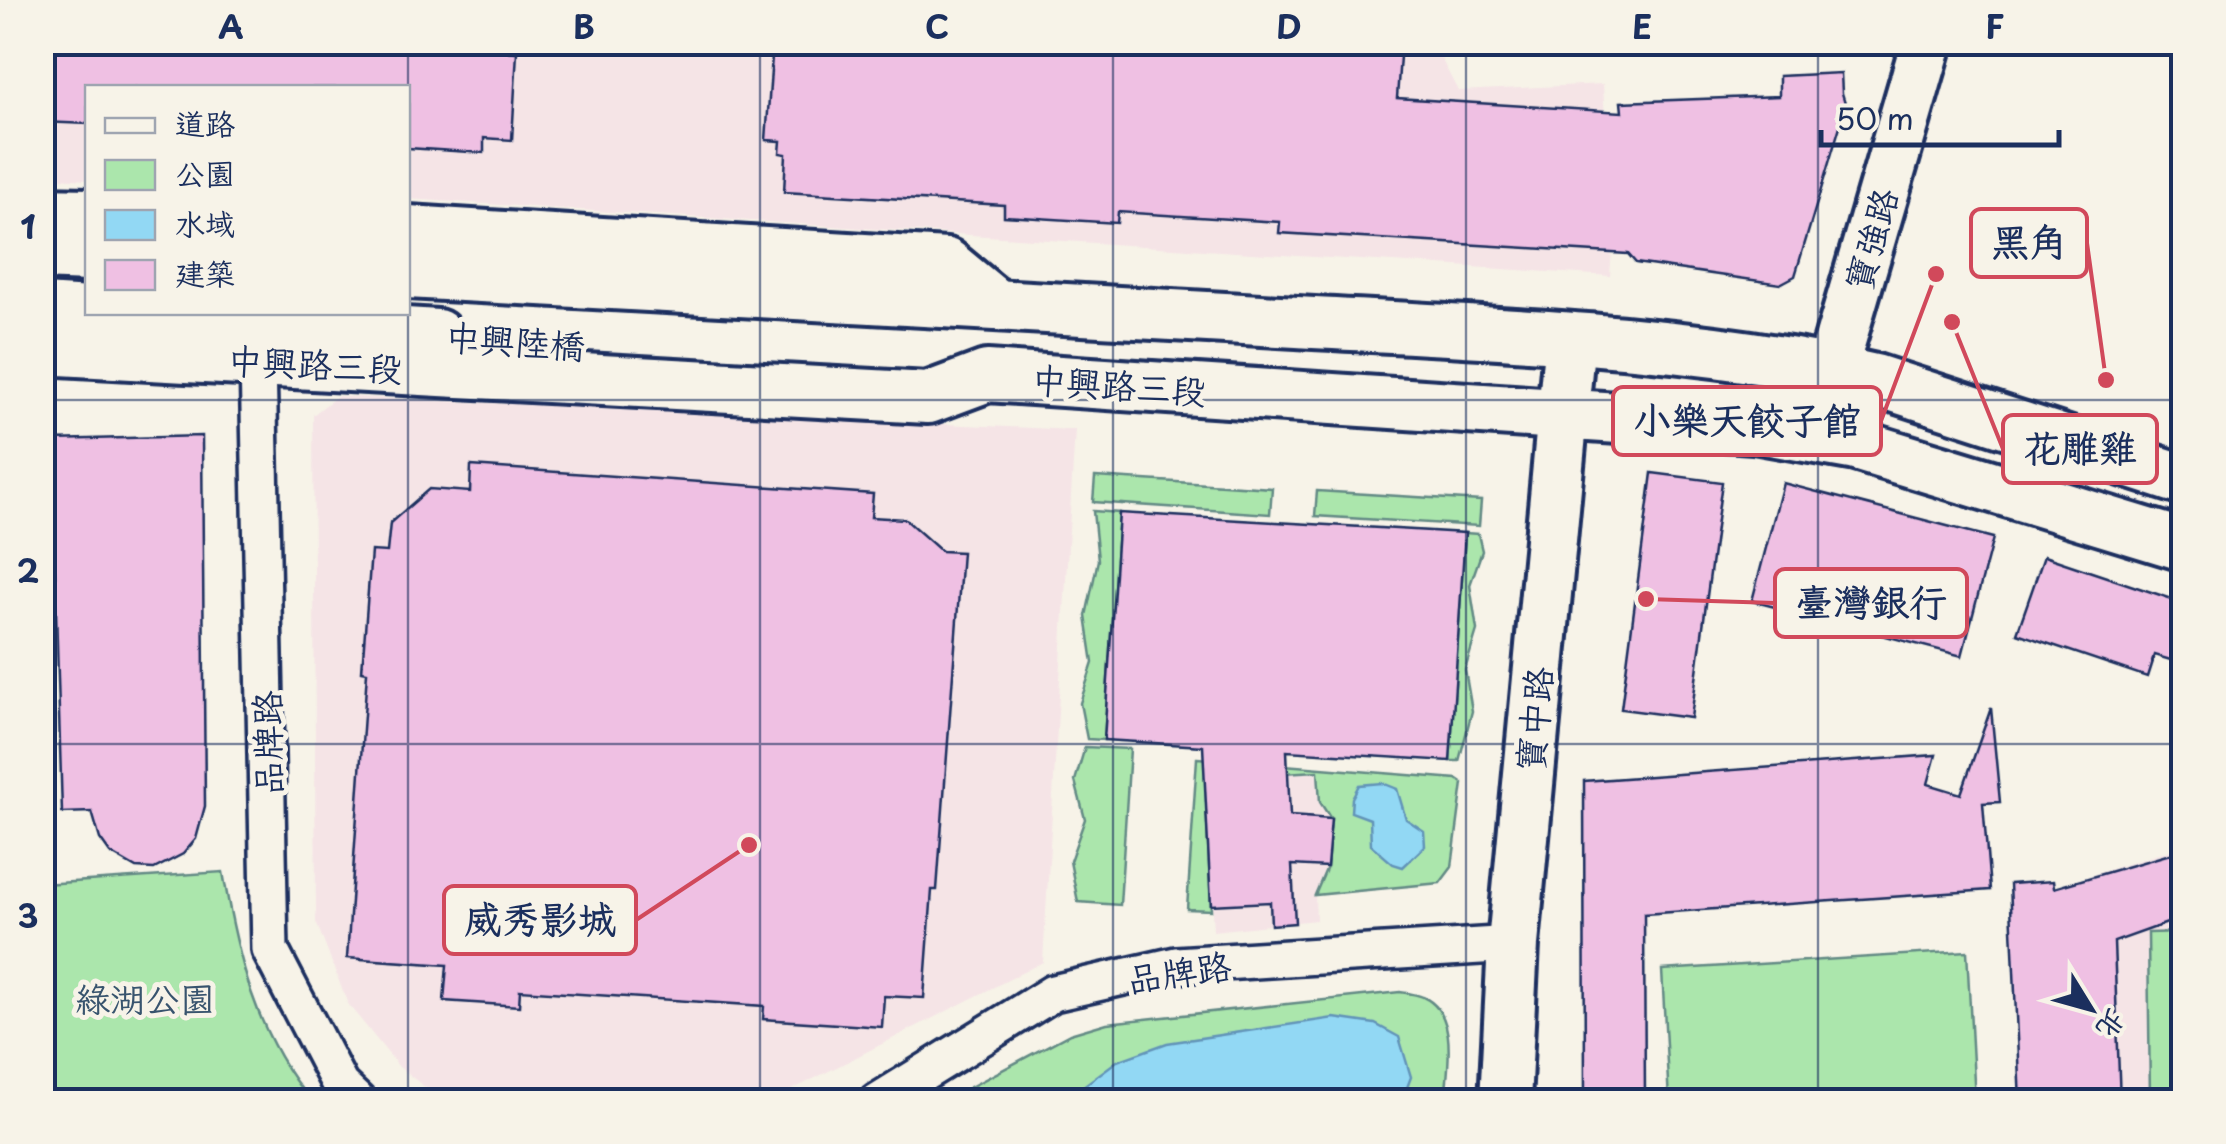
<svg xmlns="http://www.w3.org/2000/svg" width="2226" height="1144" font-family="'Playpen Sans','LXGW WenKai TC',sans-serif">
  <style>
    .built { fill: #f5e4e6 }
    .green { fill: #abe6ac; stroke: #638a85; stroke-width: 2.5 }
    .water { fill: #92d8f4; stroke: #6294b8; stroke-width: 2.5 }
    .building { fill: #efc0e3; stroke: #1b2f5e; stroke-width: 2.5 }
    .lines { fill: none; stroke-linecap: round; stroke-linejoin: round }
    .street-casing { stroke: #1b2f5e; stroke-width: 42 }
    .secondary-casing { stroke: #1b2f5e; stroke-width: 58 }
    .street { stroke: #f7f3e8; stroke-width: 35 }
    .secondary { stroke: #f7f3e8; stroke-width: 50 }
    .grid { fill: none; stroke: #1b2f5e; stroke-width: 2.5; stroke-opacity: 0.55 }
    .labels { text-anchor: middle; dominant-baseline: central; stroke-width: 10; stroke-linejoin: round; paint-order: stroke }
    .street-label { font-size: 35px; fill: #1b2f5e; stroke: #f7f3e8 }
    .park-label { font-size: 35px; fill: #38546e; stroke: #f7f3e8 }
    .leader { fill: none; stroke: #d1495b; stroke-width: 4 }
    .callout-dot { fill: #d1495b; stroke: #f7f3e8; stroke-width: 4 }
    .callout { fill: #f7f3e8; stroke: #d1495b; stroke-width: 4 }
    .callout-label { font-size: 38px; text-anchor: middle; font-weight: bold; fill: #1b2f5e }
    .neatline { fill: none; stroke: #1b2f5e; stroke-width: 4 }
    .grid-label { font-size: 32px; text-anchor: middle; font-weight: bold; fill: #1b2f5e }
  </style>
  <rect width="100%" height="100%" fill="#f7f3e8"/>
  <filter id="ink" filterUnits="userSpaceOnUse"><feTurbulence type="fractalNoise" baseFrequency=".01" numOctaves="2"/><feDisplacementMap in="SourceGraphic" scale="20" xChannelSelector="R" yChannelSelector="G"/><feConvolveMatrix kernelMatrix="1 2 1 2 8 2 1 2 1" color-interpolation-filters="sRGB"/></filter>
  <g filter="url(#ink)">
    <g class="built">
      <polygon points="42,43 1433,43 1458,91 1603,84 1612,250 1610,276 408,199 408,88 88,88 87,180 43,177"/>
      <polygon points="337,396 1075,430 1043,962 770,1101 443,1101 399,1067 348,1004 316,922 313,415"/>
      <polygon points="1318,770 1320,802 1331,819 1327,867 1315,895 1316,920 1213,931 1205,777"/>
      <polygon points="2183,846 2183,1101 2070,1101 2064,884"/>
    </g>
    <g class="green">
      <polygon points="1095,477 1272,488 1270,514 1093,502"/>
      <polygon points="1317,491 1481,501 1479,526 1315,516"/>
      <polygon points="1093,511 1119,513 1104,740 1087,739 1080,703 1093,663 1086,616 1098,560"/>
      <polygon points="1465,533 1478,534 1482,551 1470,585 1477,630 1465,670 1472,711 1459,761 1450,761"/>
      <polygon points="1085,747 1130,749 1120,905 1078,902 1070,861 1085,819 1075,781"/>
      <polygon points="1197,758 1457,779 1463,783 1452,867 1440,883 1315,895 1327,867 1331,819 1320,802 1318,771 1205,777 1211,910 1187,909"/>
      <path d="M 223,872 C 237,955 256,1036 311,1101 L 43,1101 L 43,884 Z"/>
      <polygon points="2183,932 2183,1101 2150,1101 2148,933"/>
      <polygon points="1967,951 1975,1101 1669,1101 1662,970"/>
      <path d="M 1400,992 C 1407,993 1417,994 1423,997 C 1460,1014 1447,1070 1445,1101 L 942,1102 L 1070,1034 L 1107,1023 Z"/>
    </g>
    <g class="water">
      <polygon points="1382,783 1397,789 1406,819 1424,831 1425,846 1403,867 1393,864 1371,845 1370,819 1351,812 1352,798 1359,785"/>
      <polygon points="1334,1018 1375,1024 1399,1037 1411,1077 1402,1101 1063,1101 1117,1061 1167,1043"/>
    </g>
    <g class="building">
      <polygon points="42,42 487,42 487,50 517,52 512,140 484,138 484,153 408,148 408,88 88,88 88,124 42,122"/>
      <polygon points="773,42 1401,42 1397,98 1622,112 1621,102 1779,96 1779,76 1841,73 1842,93 1846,106 1795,276 1780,284 1636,263 1628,254 1279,233 1280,222 1181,216 1118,212 1117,223 1004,216 1004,205 784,192 786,154 780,153 781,141 766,140"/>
      <polygon points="202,436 205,806 196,839 183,854 154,869 136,868 110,853 100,839 92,812 62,813 51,440"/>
      <polygon points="471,466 873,494 871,517 905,519 941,551 962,552 937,890 932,890 924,998 884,996 882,1027 763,1019 764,1006 520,990 519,1006 444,1001 447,965 347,958 367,672 362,671 371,551 387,552 390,523 429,489 470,492"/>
      <polygon points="1652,473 1722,482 1691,718 1621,709"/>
      <polygon points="1783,483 1993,538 1962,656 1752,601"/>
      <polygon points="1119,513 1465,533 1450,761 1287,751 1290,816 1331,819 1327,867 1292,865 1295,923 1271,925 1270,902 1211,905 1203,746 1104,740"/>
      <polygon points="2044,556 2184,603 2184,664 2154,655 2147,677 2017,633"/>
      <polygon points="1991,708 2000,802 1983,803 1990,890 1644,914 1645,1102 1585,1102 1584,781 1936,755 1928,784 1961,794"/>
      <polygon points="2184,850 2184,917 2114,942 2120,1102 2020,1102 2010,884 2053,881 2054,888"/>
    </g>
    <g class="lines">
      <g class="street-casing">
        <g id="street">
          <polyline points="258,360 270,950 340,1085 358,1102"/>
          <polyline points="877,1102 1053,993 1176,965 1513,944"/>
        </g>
      </g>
      <g class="secondary-casing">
        <g id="secondary">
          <polyline points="42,213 88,214"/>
          <polyline points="408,231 946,264 993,303"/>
          <polyline points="42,254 88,256"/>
          <path d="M 408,273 C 704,290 1001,304 1297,322 C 1490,333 1687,337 1875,380 L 2184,480"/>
          <polyline points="42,310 437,335"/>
          <polyline points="42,349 928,398 987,376 1754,427 1856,445 2184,545"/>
          <polyline points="1822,403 1927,42"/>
          <polyline points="1505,1102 1513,944 1570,338"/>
        </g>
      </g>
      <use href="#street" class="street"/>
      <use href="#secondary" class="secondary"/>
    </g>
  </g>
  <path class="grid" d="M 408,42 L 408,1102M 760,42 L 760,1102M 1113,42 L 1113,1102M 1466,42 L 1466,1102M 1818,42 L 1818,1102M 42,400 L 2184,400M 42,744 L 2184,744"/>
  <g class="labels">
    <g class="street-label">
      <text transform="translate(1870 239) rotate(-74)">寶強路</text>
      <text transform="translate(515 340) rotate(4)">中興陸橋</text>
      <text transform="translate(315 363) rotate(3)">中興路三段</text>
      <text transform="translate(1119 384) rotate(4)">中興路三段</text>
      <text transform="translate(1533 719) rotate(-85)">寶中路</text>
      <text transform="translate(266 743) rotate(-91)">品牌路</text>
      <text transform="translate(1179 971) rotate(-8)">品牌路</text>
    </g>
    <g class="park-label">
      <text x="145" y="997">綠湖公園</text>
    </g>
  </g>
  <path class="leader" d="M2106 380L2087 243M1936 274L1881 421M1952 322L2003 449M1646 599L1775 603M749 845L636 920"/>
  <g class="callout-dot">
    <circle cx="2106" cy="380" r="10"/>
    <circle cx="1936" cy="274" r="10"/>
    <circle cx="1952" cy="322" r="10"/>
    <circle cx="1646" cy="599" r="10"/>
    <circle cx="749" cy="845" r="10"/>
  </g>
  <g class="callout">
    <rect x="1971" y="209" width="116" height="68" rx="10"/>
    <rect x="1613" y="387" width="268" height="68" rx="10"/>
    <rect x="2003" y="415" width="154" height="68" rx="10"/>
    <rect x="1775" y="569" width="192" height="68" rx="10"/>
    <rect x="444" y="886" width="192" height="68" rx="10"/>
  </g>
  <g class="callout-label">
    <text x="2029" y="256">黑角</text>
    <text x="1747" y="434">小樂天餃子館</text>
    <text x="2080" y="462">花雕雞</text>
    <text x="1871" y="616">臺灣銀行</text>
    <text x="540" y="933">威秀影城</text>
  </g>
  <rect width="2226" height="1144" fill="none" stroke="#f7f3e8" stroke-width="110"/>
  <rect x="85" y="85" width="325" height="230" fill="#f7f3e8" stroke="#9fa5b1" stroke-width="2.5"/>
  <rect x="105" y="118" width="50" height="15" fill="#f7f3e8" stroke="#9fa5b1" stroke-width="2.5"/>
  <text x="175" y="135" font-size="30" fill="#1b2f5e">道路</text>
  <rect x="105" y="160" width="50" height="30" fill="#abe6ac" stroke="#9fa5b1" stroke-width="2.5"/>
  <text x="175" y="185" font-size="30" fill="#1b2f5e">公園</text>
  <rect x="105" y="210" width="50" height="30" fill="#92d8f4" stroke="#9fa5b1" stroke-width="2.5"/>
  <text x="175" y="235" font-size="30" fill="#1b2f5e">水域</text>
  <rect x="105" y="260" width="50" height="30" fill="#efc0e3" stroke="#9fa5b1" stroke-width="2.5"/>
  <text x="175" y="285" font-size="30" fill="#1b2f5e">建築</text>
  <g transform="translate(2091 1009) rotate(127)" stroke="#f7f3e8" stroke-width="8" paint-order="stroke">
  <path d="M0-8L18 38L0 25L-18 38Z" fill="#1b2f5e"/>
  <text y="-15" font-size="28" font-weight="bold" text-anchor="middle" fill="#1b2f5e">北</text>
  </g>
  <path d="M1821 130v15h238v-15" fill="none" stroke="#1b2f5e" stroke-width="5"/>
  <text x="1836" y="130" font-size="30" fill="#1b2f5e" stroke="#f7f3e8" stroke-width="8" paint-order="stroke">50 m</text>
  <rect x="55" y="55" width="2116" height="1034" class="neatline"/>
  <g class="grid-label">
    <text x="231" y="39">A</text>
    <text x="584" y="39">B</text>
    <text x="937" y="39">C</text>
    <text x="1289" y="39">D</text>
    <text x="1642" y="39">E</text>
    <text x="1995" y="39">F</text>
    <text x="28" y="239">1</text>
    <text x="28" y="583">2</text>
    <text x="28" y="928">3</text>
  </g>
</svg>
